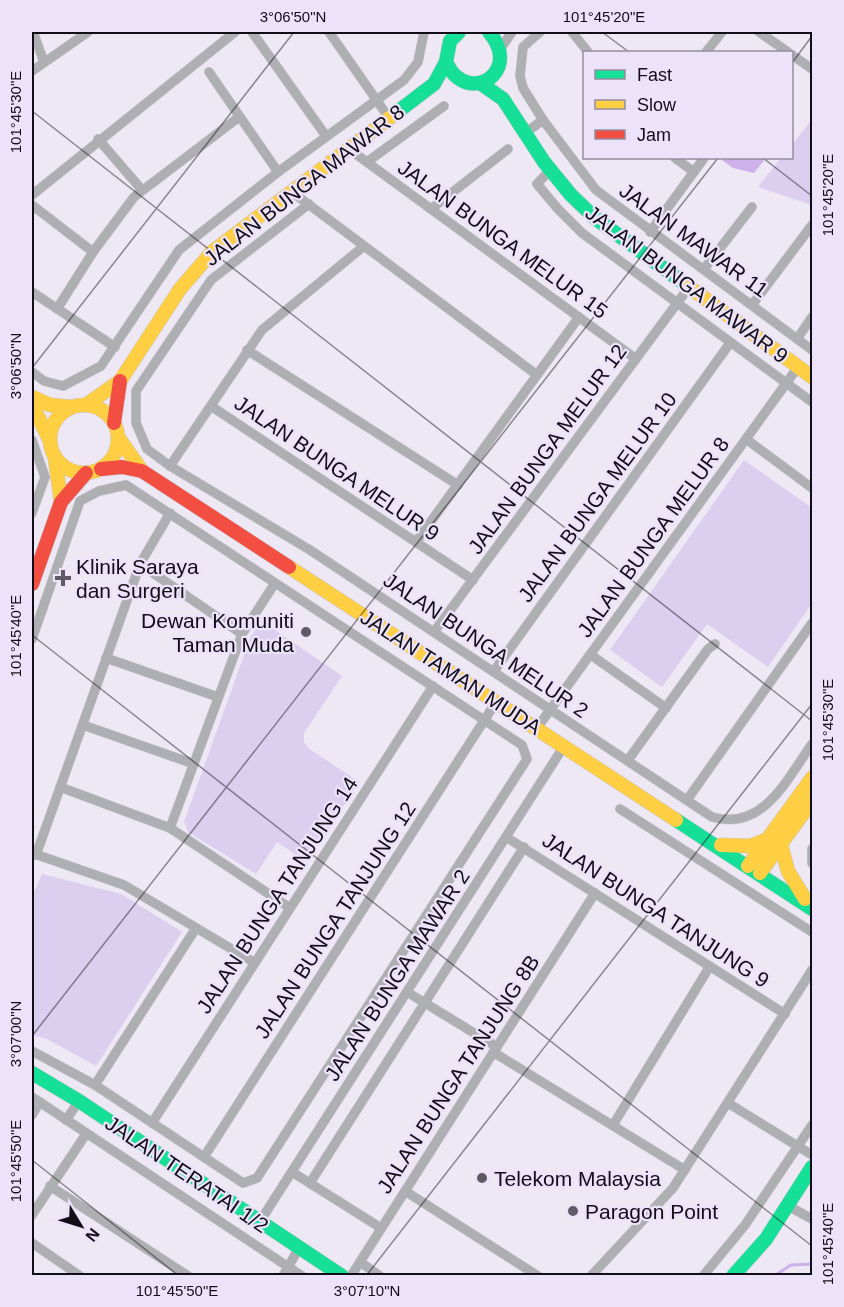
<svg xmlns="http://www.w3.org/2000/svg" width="844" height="1307" font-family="Arial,sans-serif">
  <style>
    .green { fill: #dcceee }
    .water { fill: #ccb1ea }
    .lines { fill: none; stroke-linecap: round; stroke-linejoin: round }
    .stream { stroke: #ccb1ea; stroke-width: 3 }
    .street-casing { stroke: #cac6d0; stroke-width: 10 }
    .fast-casing { stroke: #cac6d0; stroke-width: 15 }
    .slow-casing { stroke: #cac6d0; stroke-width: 15 }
    .jam-casing { stroke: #cac6d0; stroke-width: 15 }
    .street { stroke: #aeafb2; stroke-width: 9 }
    .fast { stroke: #16e098; stroke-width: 14 }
    .slow { stroke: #ffcf43; stroke-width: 14 }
    .jam { stroke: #f24e42; stroke-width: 14 }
    .ticks { fill: none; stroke: #120e17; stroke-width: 1.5; stroke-opacity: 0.45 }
    .poi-dot { fill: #5f5a64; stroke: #ece2fa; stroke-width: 2 }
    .labels { text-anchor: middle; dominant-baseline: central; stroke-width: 4.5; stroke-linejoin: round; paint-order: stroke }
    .street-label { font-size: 21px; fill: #120e17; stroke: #ece2fa }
    .poi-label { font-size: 21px; fill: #120e17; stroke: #ece2fa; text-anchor: start }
    .neatline { fill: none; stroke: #120e17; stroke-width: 2 }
    .ticks-label { font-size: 15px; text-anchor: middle; fill: #120e17 }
  </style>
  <rect width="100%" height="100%" fill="#ede8f4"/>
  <g class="green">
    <polygon points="812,119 812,205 758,187 781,158 792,158 792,145"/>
    <polygon points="744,460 812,508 812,603 768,667 707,624 662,687 610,650"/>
    <polygon points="262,621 342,676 304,733 304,742 308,748 359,782 307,862 277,842 256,874 188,832 184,822 251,636"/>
    <polygon points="42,874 121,894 182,932 96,1066 47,1039 32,1035 32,897"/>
  </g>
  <polygon class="water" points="724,158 766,158 754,173 733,168 722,160"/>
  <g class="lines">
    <polyline class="stream" points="774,1276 791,1265 812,1264"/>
    <g class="street-casing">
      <g id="street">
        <polyline points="33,32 44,62"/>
        <polyline points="252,32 326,136"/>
        <polyline points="329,32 389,118"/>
        <polyline points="540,32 523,47 520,76 523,88 543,120 596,190 812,350"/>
        <polyline points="572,32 588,52"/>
        <polyline points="759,32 788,52"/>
        <polyline points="501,48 512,32"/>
        <polyline points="706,52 722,32"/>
        <polyline points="792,55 812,69"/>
        <polyline points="32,71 88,32"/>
        <polyline points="209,72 278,172"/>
        <polyline points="525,133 543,120"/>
        <polyline points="98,139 142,190"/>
        <polyline points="349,149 636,359"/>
        <polyline points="675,158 694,172"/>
        <polyline points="367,162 444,106"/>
        <polyline points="550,170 537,184 558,209 582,233 812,402"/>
        <polyline points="292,192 537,375"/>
        <polyline points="32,195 235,32"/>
        <path d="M 309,204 L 211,280 L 136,391 L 136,423 L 147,449 L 170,466 L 310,550 L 712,817 C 763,832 787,779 812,744"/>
        <polyline points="32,205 93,252"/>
        <polyline points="431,209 508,149"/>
        <polyline points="650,232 704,158"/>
        <polyline points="704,269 752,207"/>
        <polyline points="32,292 115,347"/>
        <polyline points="752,305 812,225"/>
        <polyline points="57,309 93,252 134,197 239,117"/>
        <polyline points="797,339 812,317"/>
        <polyline points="247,350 458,485"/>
        <polyline points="32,372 44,381 63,386 101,366 179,250 278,172 404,80 418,62 424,32"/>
        <polyline points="211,406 473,580"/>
        <polyline points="746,439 812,488"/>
        <polyline points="32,440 45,477 32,513"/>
        <polyline points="170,466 262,330 364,246"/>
        <polyline points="416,542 579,317"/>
        <polyline points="140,564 242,634"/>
        <polyline points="434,632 689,287"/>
        <polyline points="32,639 80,501 99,491 126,485 522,745 527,759 257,1178 243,1183 95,1085 32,1051"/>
        <polyline points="591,655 666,708"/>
        <polyline points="106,658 218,697"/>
        <polyline points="494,671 730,343"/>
        <polyline points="83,725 194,764"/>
        <polyline points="537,728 798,367"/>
        <polyline points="628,760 708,649 715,644"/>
        <polyline points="60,787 170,828 290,908"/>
        <polyline points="687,800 812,623"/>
        <polyline points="620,809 812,932"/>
        <polyline points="170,828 242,634 275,583"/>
        <polyline points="506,837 785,1014"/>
        <polyline points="812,849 812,863"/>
        <polyline points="32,853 124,885 255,963"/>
        <polyline points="36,855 140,564 170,513"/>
        <polyline points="407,992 497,1047"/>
        <polyline points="493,1052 685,1170"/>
        <polyline points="95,1085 196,928"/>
        <polyline points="32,1097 302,1276"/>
        <polyline points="728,1103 812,1155"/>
        <polyline points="32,1115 40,1102"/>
        <polyline points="66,1120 79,1101"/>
        <polyline points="152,1123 433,686"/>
        <polyline points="613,1125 710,966"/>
        <polyline points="204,1157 496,702"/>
        <polyline points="292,1172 381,1228"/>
        <polyline points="310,1183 524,847"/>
        <polyline points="50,1186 188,1276"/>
        <polyline points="405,1191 538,1276"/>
        <polyline points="788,1206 812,1219"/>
        <polyline points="32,1215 86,1134"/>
        <polyline points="259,1223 564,746"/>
        <polyline points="32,1243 80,1276"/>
        <polyline points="360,1262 380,1276"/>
        <polyline points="283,1276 299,1248"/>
        <polyline points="351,1276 595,893"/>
        <polyline points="591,1276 673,1188 812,970"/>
        <polyline points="703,1276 745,1225 812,1125"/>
      </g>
    </g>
    <g class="fast-casing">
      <g id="fast">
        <path d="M 459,32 L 450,41 L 446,62 C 449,67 452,74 457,77 C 481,97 519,67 489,32"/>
        <polyline points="480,83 503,99 544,162 571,195 595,218 685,284"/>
        <polyline points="392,116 434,84 446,62"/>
        <polyline points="676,820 812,909"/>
        <polyline points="32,1073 79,1101 342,1276"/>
        <polyline points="733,1276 766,1239 812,1167"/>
      </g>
    </g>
    <g class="slow-casing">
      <g id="slow">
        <polyline points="685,284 812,377"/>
        <polyline points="32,397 50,405 72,407"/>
        <polyline points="32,404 50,441"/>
        <circle cx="84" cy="439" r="34"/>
        <polyline points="86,405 120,381 180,289 212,252 392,116"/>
        <polyline points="118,437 142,471"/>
        <polyline points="55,457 61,502"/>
        <polyline points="289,567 676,820"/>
        <polyline points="721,845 750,846 766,840"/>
        <polyline points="781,845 788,871 805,899"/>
        <polyline points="748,866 812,778"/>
        <polyline points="760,873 812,801"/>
      </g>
    </g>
    <g class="jam-casing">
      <g id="jam">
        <polyline points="114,423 120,381"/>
        <polyline points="101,469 122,467 142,471 289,567"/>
        <polyline points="32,584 61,502 86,473"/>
      </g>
    </g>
    <use href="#street" class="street"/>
    <use href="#fast" class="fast"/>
    <use href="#slow" class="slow"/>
    <use href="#jam" class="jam"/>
  </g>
  <path class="ticks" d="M 602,32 L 629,52M 792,63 L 812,36M 32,111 L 812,721M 763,158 L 812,196M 32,368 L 294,32M 32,635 L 812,1246M 32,1036 L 718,158M 32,1160 L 179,1276M 366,1276 L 812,704"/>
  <g class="poi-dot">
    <path d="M60 569h6v6h6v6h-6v6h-6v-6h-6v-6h6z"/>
    <circle cx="306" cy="632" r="6"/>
    <circle cx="482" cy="1178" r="6"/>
    <circle cx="573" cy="1211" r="6"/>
  </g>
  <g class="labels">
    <g class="street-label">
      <text transform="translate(304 185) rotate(-38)">JALAN BUNGA MAWAR 8</text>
      <text transform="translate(503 239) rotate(36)">JALAN BUNGA MELUR 15</text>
      <text transform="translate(694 240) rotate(36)">JALAN MAWAR 11</text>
      <text transform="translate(687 284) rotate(37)">JALAN BUNGA MAWAR 9</text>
      <text transform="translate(547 449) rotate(-54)">JALAN BUNGA MELUR 12</text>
      <text transform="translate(337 468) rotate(34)">JALAN BUNGA MELUR 9</text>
      <text transform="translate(597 497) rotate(-54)">JALAN BUNGA MELUR 10</text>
      <text transform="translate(653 537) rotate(-54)">JALAN BUNGA MELUR 8</text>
      <text transform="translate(486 645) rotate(34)">JALAN BUNGA MELUR 2</text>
      <text transform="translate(451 672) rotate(33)">JALAN TAMAN MUDA</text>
      <text transform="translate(277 895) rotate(-57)">JALAN BUNGA TANJUNG 14</text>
      <text transform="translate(656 910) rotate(33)">JALAN BUNGA TANJUNG 9</text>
      <text transform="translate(335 920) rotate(-57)">JALAN BUNGA TANJUNG 12</text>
      <text transform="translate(397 975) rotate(-57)">JALAN BUNGA MAWAR 2</text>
      <text transform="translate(458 1074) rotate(-57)">JALAN BUNGA TANJUNG 8B</text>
      <text transform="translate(187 1174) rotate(34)">JALAN TERATAI 1/2</text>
    </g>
    <g class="poi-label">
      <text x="76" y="566">Klinik Saraya<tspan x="76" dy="24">dan Surgeri</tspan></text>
      <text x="294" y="620" text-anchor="end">Dewan Komuniti<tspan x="294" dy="24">Taman Muda</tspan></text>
      <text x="494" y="1178">Telekom Malaysia</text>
      <text x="585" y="1211">Paragon Point</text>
    </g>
  </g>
  <rect width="844" height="1307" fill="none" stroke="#ece2fa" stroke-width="66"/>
  <rect x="583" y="51" width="210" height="108" fill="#ece2fa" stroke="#958d9f" stroke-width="1.5"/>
  <rect x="595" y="70" width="30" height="9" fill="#16e098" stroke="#958d9f" stroke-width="1.5"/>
  <text x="637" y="81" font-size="18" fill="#120e17">Fast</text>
  <rect x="595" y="100" width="30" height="9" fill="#ffcf43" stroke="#958d9f" stroke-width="1.5"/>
  <text x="637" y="111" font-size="18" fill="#120e17">Slow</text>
  <rect x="595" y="130" width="30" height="9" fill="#f24e42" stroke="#958d9f" stroke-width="1.5"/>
  <text x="637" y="141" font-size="18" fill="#120e17">Jam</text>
  <g transform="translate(81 1226) rotate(128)" stroke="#ece2fa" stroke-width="4.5" paint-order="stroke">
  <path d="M0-4.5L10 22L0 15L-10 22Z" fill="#120e17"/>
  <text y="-9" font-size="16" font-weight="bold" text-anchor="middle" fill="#120e17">N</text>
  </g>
  <rect x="33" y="33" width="778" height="1241" class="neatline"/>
  <g class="ticks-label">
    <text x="293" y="22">3°06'50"N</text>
    <text x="604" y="22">101°45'20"E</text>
    <text transform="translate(16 112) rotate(-90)" y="5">101°45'30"E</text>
    <text transform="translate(828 195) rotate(-90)" y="5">101°45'20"E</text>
    <text transform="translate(16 366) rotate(-90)" y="5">3°06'50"N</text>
    <text transform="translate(16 636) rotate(-90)" y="5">101°45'40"E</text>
    <text transform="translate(828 720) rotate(-90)" y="5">101°45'30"E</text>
    <text transform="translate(16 1034) rotate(-90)" y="5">3°07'00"N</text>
    <text transform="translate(16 1161) rotate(-90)" y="5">101°45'50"E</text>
    <text transform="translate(828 1244) rotate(-90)" y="5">101°45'40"E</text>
    <text x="177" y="1296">101°45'50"E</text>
    <text x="367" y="1296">3°07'10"N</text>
  </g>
</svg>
